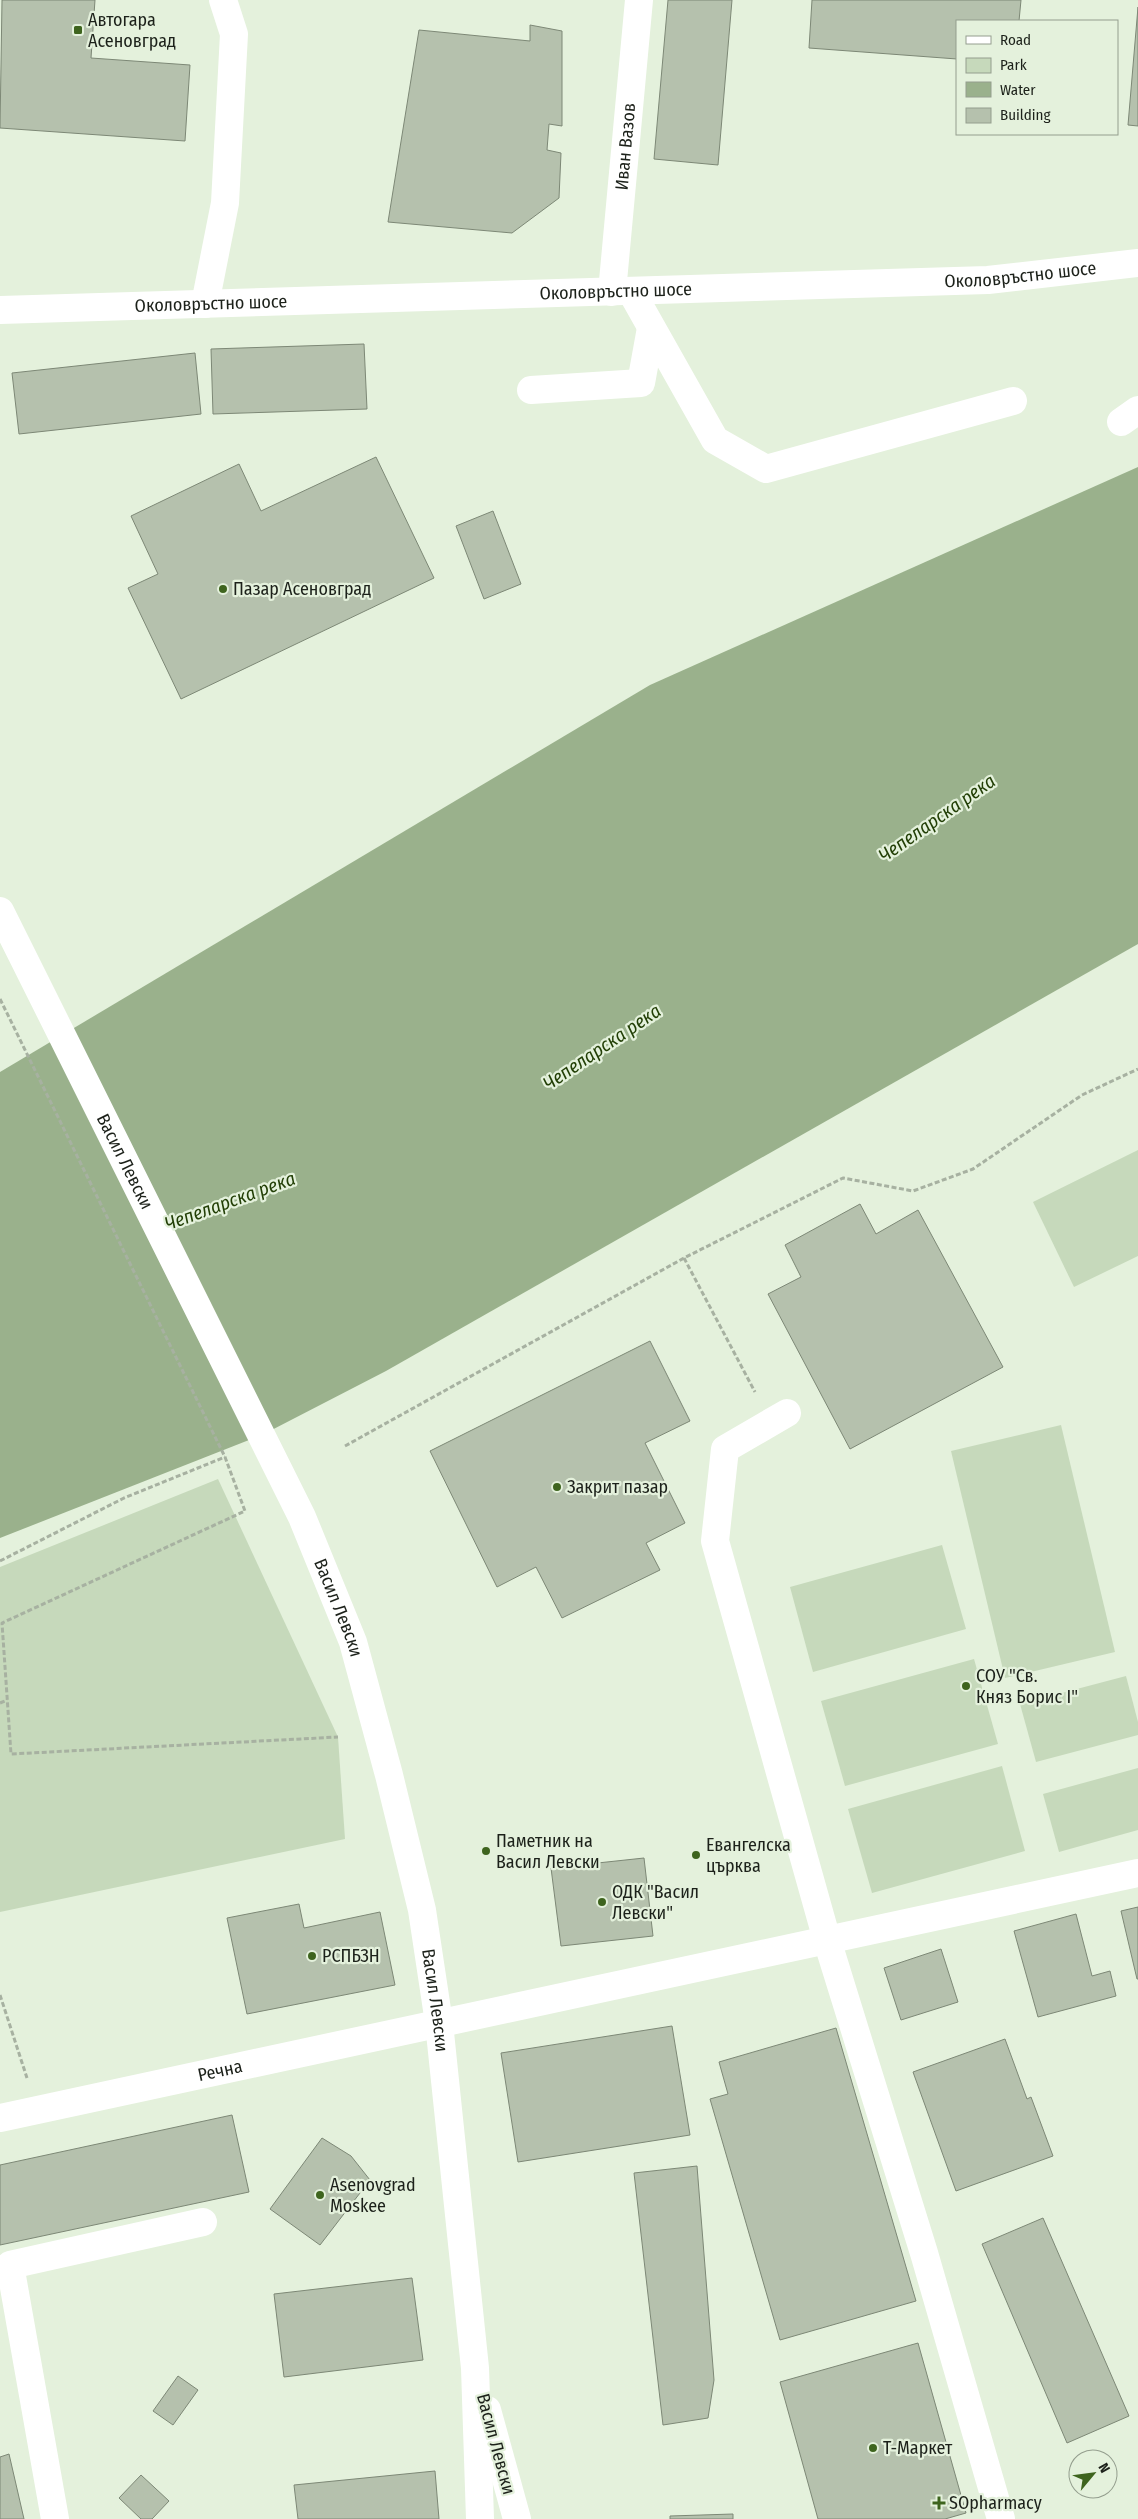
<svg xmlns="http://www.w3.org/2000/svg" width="1138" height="2519" font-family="'Fira Sans Condensed',sans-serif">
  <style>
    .green { fill: #c6d9bb }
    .water { fill: #9ab18c }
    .building { fill: #b5c1ad; stroke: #7d8876 }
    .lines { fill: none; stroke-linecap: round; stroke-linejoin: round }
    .path { stroke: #a7b1a1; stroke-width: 3; stroke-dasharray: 5 2.5; stroke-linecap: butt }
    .minor { stroke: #fff; stroke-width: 28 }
    .major { stroke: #fff; stroke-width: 28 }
    .poi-dot { fill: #3e641e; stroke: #e4f1dc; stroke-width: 2 }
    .labels { text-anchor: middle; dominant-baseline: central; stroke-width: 4.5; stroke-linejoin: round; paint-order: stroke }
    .poi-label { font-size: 18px; fill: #1c211a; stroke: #e4f1dc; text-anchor: start }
    .street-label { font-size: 18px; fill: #1c211a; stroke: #e4f1dc }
    .water-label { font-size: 19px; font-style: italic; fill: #223f06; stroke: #e4f1dc }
  </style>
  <rect width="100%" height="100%" fill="#e4f1dc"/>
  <g class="green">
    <polygon points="1138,1150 1138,1256 1074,1287 1033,1202"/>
    <polygon points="1061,1425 1115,1652 1005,1678 951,1451"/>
    <polygon points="218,1479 338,1737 345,1839 0,1912 0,1567"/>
    <polygon points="942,1545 966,1629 813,1672 790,1587"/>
    <polygon points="974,1659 998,1744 845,1786 821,1701"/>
    <polygon points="1126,1676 1138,1722 1138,1735 1036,1762 1020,1704"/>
    <polygon points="1002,1766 1025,1851 872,1893 848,1809"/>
    <polygon points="1138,1768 1138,1830 1059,1852 1043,1794"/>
  </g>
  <polygon class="water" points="1138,467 1138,944 386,1371 262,1435 0,1538 0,1072 650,685"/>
  <g class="building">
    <polygon points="2,0 95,0 91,58 190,65 185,141 0,128"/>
    <polygon points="668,0 732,0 718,165 654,159"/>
    <polygon points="812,0 1021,0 1019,21 957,21 957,59 809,48"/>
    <polygon points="1138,7 1138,126 1128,125"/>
    <polygon points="530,25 562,31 562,126 549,124 547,150 561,153 559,198 512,233 388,222 419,30 530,41"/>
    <polygon points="364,344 367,409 213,414 211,349"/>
    <polygon points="195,353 201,414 19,434 12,373"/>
    <polygon points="376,457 434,578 181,699 128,588 158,574 131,516 239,464 261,511"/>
    <polygon points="493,511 521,584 484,599 456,526"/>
    <polygon points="860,1204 876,1234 918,1210 1003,1367 850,1449 768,1294 801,1277 785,1245"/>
    <polygon points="650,1341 690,1421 645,1443 685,1523 646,1543 660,1570 562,1618 536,1567 497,1587 430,1451"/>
    <polygon points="644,1858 653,1936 561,1946 551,1868"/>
    <polygon points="299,1904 304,1928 380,1912 395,1985 247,2014 227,1918"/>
    <polygon points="1138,1907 1138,1979 1137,1979 1121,1911"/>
    <polygon points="1076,1914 1092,1976 1110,1971 1116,1996 1038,2017 1014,1931"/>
    <polygon points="941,1949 958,2002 901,2020 884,1968"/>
    <polygon points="672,2026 690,2135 518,2162 501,2053"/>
    <polygon points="836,2028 916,2301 780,2340 710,2099 728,2094 719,2062"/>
    <polygon points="1005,2039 1027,2099 1031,2097 1053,2156 956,2191 913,2072"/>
    <polygon points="232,2115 249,2192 0,2245 0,2165"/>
    <polygon points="322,2138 351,2156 370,2180 320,2245 270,2209"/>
    <polygon points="697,2166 714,2380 708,2418 663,2425 634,2173"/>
    <polygon points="1043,2218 1129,2416 1067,2443 982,2244"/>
    <polygon points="412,2278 423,2360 284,2377 274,2294"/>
    <polygon points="918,2343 966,2513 945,2519 818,2519 780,2382"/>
    <polygon points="178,2376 198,2390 173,2425 153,2411"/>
    <polygon points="9,2454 24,2519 0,2519 0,2457"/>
    <polygon points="435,2471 439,2519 298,2519 294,2485"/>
    <polygon points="141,2475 169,2501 152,2519 141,2519 119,2498"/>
    <polygon points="733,2514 733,2519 670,2519 670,2516"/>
  </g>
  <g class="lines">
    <g class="path">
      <polyline points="0,999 225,1457 245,1511 2,1623 11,1754 338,1737"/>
      <polyline points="684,1258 755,1392"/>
      <polyline points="345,1446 684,1258 843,1178 913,1191 973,1169 1082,1095 1138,1069"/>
      <polyline points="0,1561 124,1498 225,1457"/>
      <polyline points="0,1703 7,1700"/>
      <polyline points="0,1995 27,2078"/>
    </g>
    <g class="minor">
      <polyline points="631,291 715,440 766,469 1013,401"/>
      <path id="s1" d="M 612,292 L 639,0"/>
      <polyline points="205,304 225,203 234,34 223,0"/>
      <path id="s2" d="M 0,310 L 988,280 L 1138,263"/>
      <polyline points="531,390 641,383 651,328"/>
      <polyline points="1121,422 1138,410"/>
      <polyline points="787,1413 725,1449 715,1541 827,1940 924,2253 1001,2519"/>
      <path id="s3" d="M 0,2118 L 1138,1873"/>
      <polyline points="55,2519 10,2265 203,2222"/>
    </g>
    <g class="major">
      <path id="s4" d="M 0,911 L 302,1517 L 353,1642 L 389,1775 L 422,1910 L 439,2023 L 475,2368 L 480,2519"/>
      <polyline points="487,2410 517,2519"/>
    </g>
  </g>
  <g class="poi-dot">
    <rect x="73" y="25" width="10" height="10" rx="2.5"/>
    <circle cx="223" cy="589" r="5"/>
    <circle cx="557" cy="1487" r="5"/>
    <circle cx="966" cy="1686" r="5"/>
    <circle cx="486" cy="1851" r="5"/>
    <circle cx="696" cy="1855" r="5"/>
    <circle cx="602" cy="1902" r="5"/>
    <circle cx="312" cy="1956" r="5"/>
    <circle cx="320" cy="2195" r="5"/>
    <circle cx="873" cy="2448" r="5"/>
    <path d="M936.5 2495.5h5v5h5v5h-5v5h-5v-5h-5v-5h5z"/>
  </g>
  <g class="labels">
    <g class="poi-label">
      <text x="88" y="20">Автогара<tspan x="88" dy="21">Асеновград</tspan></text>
      <text x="233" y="589">Пазар Асеновград</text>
      <text x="567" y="1487">Закрит пазар</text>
      <text x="976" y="1676">СОУ "Св.<tspan x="976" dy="21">Княз Борис I"</tspan></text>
      <text x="496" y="1841">Паметник на<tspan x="496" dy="21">Васил Левски</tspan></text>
      <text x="706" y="1845">Евангелска<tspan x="706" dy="21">църква</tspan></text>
      <text x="612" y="1892">ОДК "Васил<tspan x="612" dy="21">Левски"</tspan></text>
      <text x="322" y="1956">РСПБЗН</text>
      <text x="330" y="2185">Asenovgrad<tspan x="330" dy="21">Moskee</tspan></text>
      <text x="883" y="2448">Т-Маркет</text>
      <text x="949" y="2503">SOpharmacy</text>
    </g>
    <g class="street-label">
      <text stroke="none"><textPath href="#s1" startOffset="146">Иван Вазов</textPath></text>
      <text stroke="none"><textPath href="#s2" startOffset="1021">Околовръстно шосе</textPath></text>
      <text stroke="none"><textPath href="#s2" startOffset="616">Околовръстно шосе</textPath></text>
      <text stroke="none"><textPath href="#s2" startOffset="211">Околовръстно шосе</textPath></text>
      <text stroke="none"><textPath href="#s4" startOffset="280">Васил Левски</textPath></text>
      <text stroke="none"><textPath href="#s4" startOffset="775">Васил Левски</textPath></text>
      <text stroke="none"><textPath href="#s4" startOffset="1180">Васил Левски</textPath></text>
      <text stroke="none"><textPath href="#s3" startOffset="225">Речна</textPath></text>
      <text transform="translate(496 2444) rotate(75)">Васил Левски</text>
    </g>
    <g class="water-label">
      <text transform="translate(937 818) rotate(-35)">Чепеларска река</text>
      <text transform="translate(602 1047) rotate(-34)">Чепеларска река</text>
      <text transform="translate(230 1201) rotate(-20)">Чепеларска река</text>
    </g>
  </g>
  <rect x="956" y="20" width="162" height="115" fill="#e4f1dc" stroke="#949e8e"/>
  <rect x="966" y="36" width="25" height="8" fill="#ffffff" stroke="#949e8e"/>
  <text x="1000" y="45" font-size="15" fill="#1c211a">Road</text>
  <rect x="966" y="58" width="25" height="15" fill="#c6d9bb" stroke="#949e8e"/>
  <text x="1000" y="70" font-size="15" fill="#1c211a">Park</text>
  <rect x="966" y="82" width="25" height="15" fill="#9ab18c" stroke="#949e8e"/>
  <text x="1000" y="95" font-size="15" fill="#1c211a">Water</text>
  <rect x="966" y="108" width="25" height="15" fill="#b5c1ad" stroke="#949e8e"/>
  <text x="1000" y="120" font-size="15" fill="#1c211a">Building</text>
  <g transform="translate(1093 2474) rotate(61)"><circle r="24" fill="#e4f1dc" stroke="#949e8e"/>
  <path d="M0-4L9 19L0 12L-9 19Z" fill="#3e641e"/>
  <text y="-8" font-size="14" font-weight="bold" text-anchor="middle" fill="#1c211a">N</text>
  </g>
</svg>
